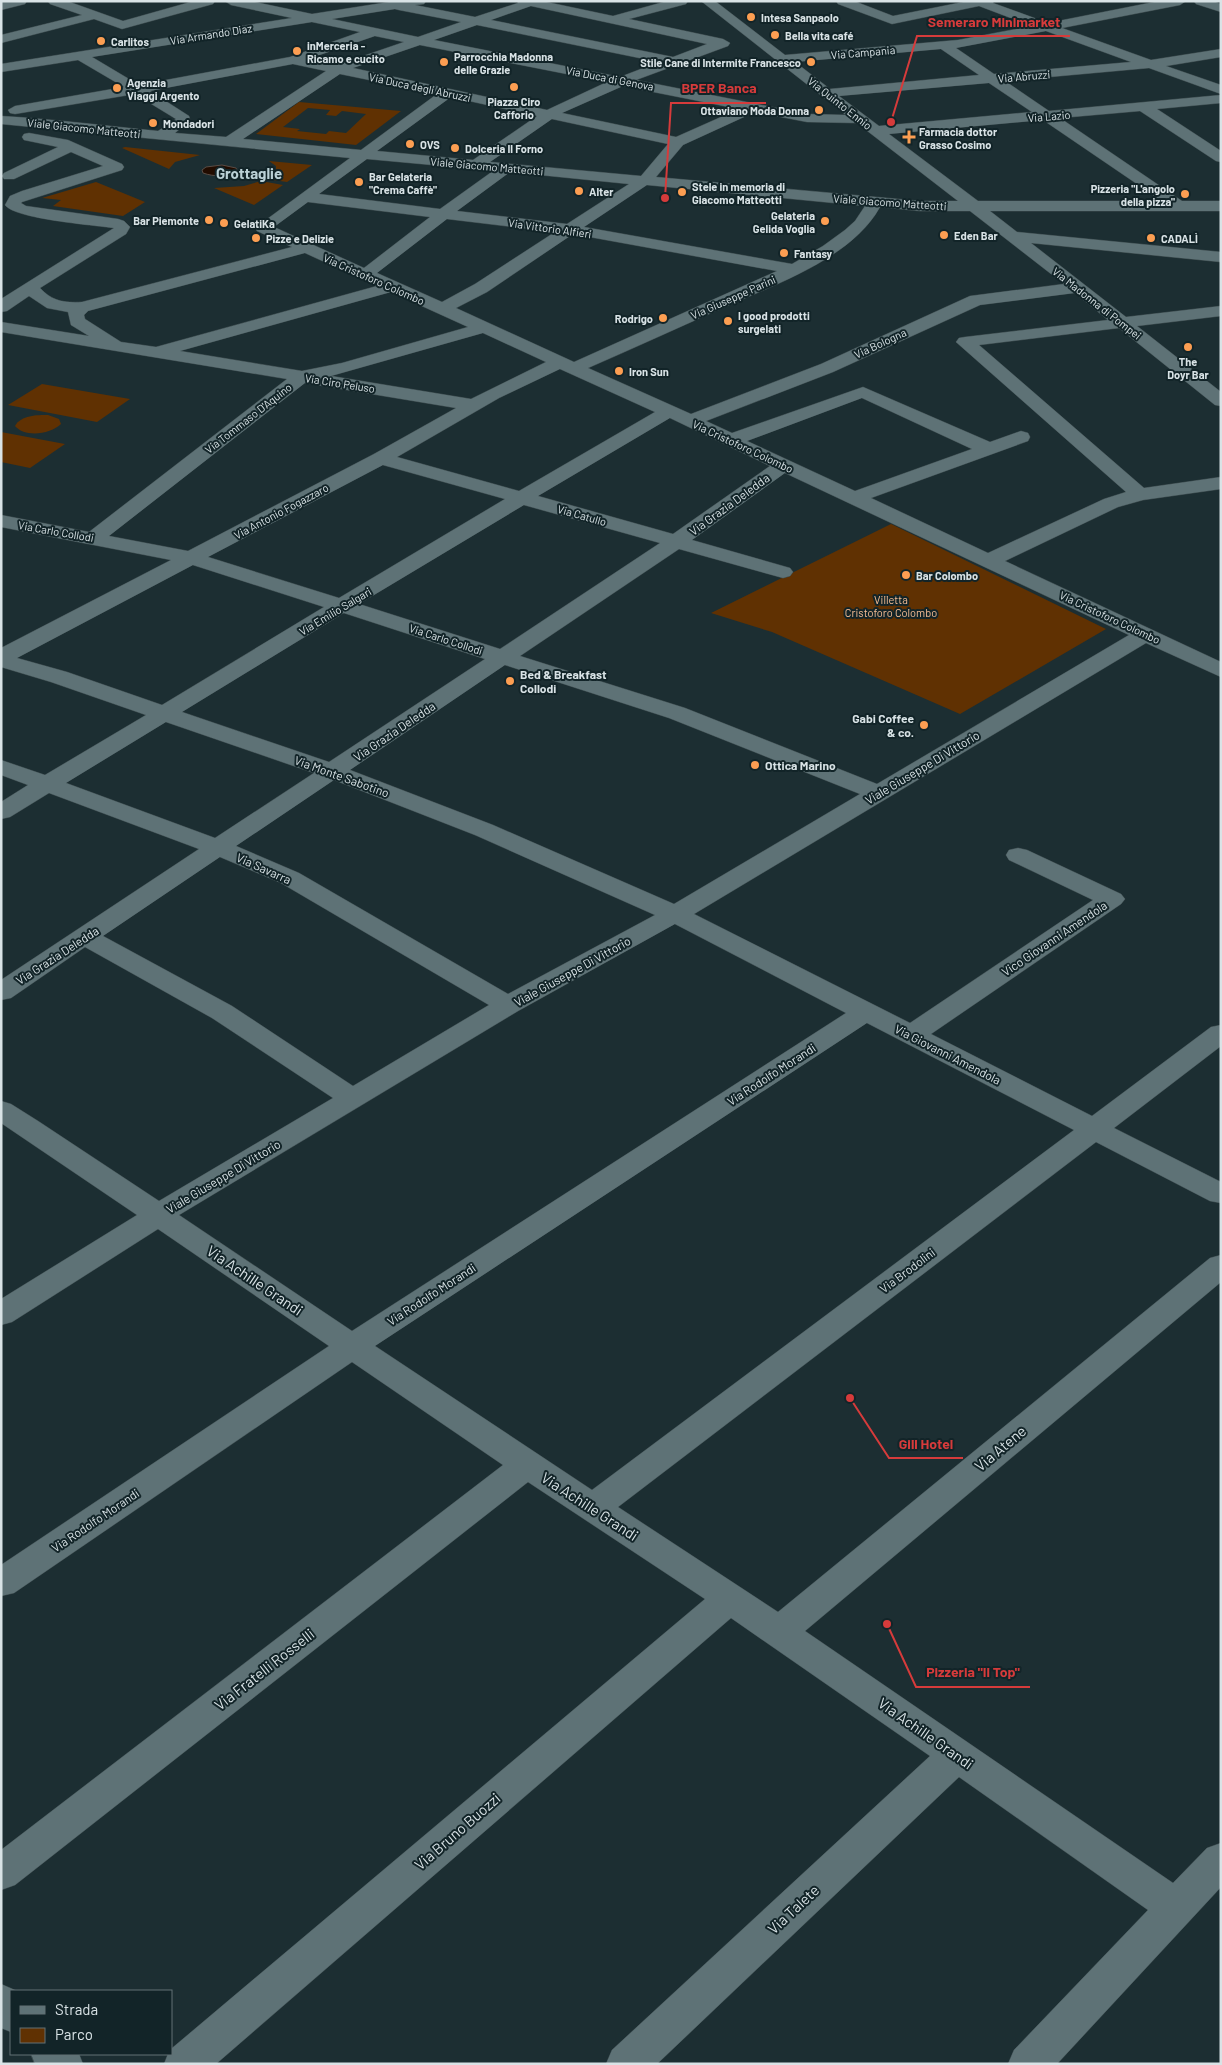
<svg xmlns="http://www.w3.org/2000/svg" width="1222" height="2065" font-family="Barlow,sans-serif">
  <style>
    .green { fill: #603102; fill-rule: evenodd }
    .water { fill: #220c00; stroke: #594c45 }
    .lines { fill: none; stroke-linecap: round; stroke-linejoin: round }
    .minor-casing { stroke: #3c4b4e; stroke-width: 1 }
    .minor { fill: #5e7276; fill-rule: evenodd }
    .poi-dot { fill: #fc9e52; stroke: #122428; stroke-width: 2 }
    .labels { text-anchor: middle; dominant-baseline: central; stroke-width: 4; stroke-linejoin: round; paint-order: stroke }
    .far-poi-label { font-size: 11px; font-weight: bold; fill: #d9e3e6; stroke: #122428; text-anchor: start }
    .far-street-label { font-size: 11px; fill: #d9e3e6; stroke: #122428 }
    .far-park-label { font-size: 11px; fill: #f8be94; stroke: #122428 }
    .street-label { font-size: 12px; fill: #d9e3e6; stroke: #122428 }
    .poi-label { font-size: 12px; font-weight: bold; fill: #d9e3e6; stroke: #122428; text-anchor: start }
    .far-district-label { font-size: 15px; font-weight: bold; fill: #bbd1d6; stroke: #122428 }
    .near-street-label { font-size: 15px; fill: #d9e3e6; stroke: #122428 }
    .leader { fill: none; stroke: #d63b3b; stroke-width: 2 }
    .callout-dot { fill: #d63b3b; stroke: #122428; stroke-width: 2 }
    .callout-label { font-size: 14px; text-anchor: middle; font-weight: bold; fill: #d63b3b; stroke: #122428; stroke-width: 4; stroke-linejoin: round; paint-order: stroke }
  </style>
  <rect width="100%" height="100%" fill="#1c2e32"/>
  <g class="green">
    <path d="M 299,102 L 401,111 L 356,145 L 256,134 ZM 308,108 L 330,110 L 326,115 L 336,116 L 342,111 L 366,114 L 346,133 L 329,131 L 326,134 L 297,131 L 300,129 L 283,127 Z"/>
    <polygon points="125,147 200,155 175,162 169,169 122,148"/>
    <polygon points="269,161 312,165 287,182 266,179 276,171 276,166"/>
    <polygon points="261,181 283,185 254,205 214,188 244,186"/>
    <polygon points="96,182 145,202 123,216 53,206 61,200 42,198"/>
    <polygon points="42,384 130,399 97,422 8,405"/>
    <path d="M 48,415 L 59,419 L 61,424 C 51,434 25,438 15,426 C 21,415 37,415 48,415 Z"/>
    <polygon points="1,432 65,444 30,468 1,462"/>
    <polygon points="891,524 1106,629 960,714 772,632 711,613"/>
  </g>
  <path class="water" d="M 222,165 L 236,168 L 237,170 C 228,177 214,177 203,173 L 202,170 L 206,167 Z"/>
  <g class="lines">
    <g class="minor-casing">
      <g id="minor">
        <polygon points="5,1 27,1 25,4 1,10 1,2"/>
        <polygon points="48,1 67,1 123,21 194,1 215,1 213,4 122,29 94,19 1,43 1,35 82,15 50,4"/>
        <path d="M 225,1 L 250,1 L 312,14 L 395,1 L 426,1 L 424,4 L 415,5 L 475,17 L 518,3 L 517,1 L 542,1 L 613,16 L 667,1 L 688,1 L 686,4 L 629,19 L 723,39 L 730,43 L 728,46 L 636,80 L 807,114 L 846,115 L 701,1 L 715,1 L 785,55 L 958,40 L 1032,26 L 979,6 L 892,24 L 838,4 L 836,1 L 854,1 L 893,16 L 968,1 L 994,1 L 993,3 L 1048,23 L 1159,1 L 1186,1 L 1180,5 L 1062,28 L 1151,60 L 1221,49 L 1221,57 L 1166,66 L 1221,85 L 1221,94 L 1149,68 L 1005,81 L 1049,111 L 1221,95 L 1221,103 L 1157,109 L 1221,151 L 1221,162 L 1216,161 L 1140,111 L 1060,118 L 1182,201 L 1221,201 L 1221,211 L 990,211 L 1017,232 L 1221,252 L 1221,262 L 1031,243 L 1126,317 L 1221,306 L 1221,316 L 1137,326 L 1221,392 L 1221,406 L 1215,405 L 1119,328 L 979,345 L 1144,488 L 1221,477 L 1221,489 L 1143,500 L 1118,507 L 1005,561 L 1221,662 L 1221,677 L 1146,643 L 694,914 L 910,1023 L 1093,900 L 1009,860 L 1006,855 L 1009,850 L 1018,848 L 1027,850 L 1121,894 L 1125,899 L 1121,904 L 931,1034 L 1092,1116 L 1211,1027 L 1221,1025 L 1221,1046 L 1114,1128 L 1221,1182 L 1221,1203 L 1210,1201 L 1096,1142 L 618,1507 L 778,1612 L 1210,1258 L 1221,1255 L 1221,1282 L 805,1631 L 1173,1883 L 1207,1848 L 1221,1843 L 1221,1887 L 1057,2064 L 1008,2064 L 1014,2050 L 1148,1910 L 959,1777 L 657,2064 L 606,2064 L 612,2050 L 930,1756 L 731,1618 L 216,2064 L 164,2064 L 168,2054 L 171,2054 L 171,2049 L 705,1599 L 528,1482 L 15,1885 L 1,1890 L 1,1850 L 503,1465 L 352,1362 L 14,1593 L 1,1596 L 1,1565 L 329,1346 L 158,1229 L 12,1322 L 1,1325 L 1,1299 L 137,1215 L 1,1123 L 1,1101 L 11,1104 L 38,1121 L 159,1201 L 333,1098 L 212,1018 L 85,947 L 11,998 L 1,1000 L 1,980 L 199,849 L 49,793 L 10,817 L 1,819 L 1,802 L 28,785 L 1,775 L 1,760 L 45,775 L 146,715 L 51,682 L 1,667 L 1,648 L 171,560 L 1,527 L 1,515 L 89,532 L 287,379 L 1,332 L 1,322 L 89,336 L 71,325 L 68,312 L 47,308 L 29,296 L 7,311 L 1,312 L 1,299 L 114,228 C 93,225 15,219 5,205 L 10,196 L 22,191 L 103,166 L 71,152 L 14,179 L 4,179 L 2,176 L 4,173 L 58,147 L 24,140 L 22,137 L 24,134 L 29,133 L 68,140 L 122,164 L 124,167 L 122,170 L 22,202 L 21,203 L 26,206 L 118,219 L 124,221 L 130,227 L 126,234 L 40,288 C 52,301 64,303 82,302 L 292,247 L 257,231 L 255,228 L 350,158 L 1,124 L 1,116 C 54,119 106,126 158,131 L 176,119 L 135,94 L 15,114 L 10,113 L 8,110 L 15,106 L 124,87 L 78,60 L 1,72 L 1,64 L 292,18 L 231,5 ZM 531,6 L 707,44 L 673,57 L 491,20 ZM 395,9 L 399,10 L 461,22 L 418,37 L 332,19 ZM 312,22 L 360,32 L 290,57 L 139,85 L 92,57 ZM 477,25 L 659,62 L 620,77 L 434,40 ZM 1046,31 L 1131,62 L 994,74 L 956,48 ZM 375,36 L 404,42 L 337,65 L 308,59 ZM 420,45 L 607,82 L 547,110 L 353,68 ZM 941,49 L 979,75 L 830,89 L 795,62 ZM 293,64 L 326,71 L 226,137 L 175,133 L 190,120 L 189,116 L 150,91 ZM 340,74 L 437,94 L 361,150 L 243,139 ZM 989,83 L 1032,112 L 879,126 L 839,96 ZM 623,86 L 739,109 L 676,137 L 562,113 ZM 451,97 L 537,116 L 473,160 L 377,151 ZM 755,112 L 807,122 L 857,123 L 958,201 L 920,201 L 656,177 L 683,145 ZM 552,119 L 668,144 L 641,176 L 490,162 ZM 1043,120 L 1162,201 L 978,201 L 889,134 ZM 367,159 L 476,169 L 493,171 L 440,209 L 319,194 ZM 510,172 L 629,184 L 567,224 L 457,211 ZM 647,185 L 865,206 L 855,221 L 845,230 L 823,246 L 792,264 L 584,227 ZM 308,202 L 430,217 L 364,268 L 274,227 ZM 880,207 L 920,211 L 970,211 L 1064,284 L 970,296 L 821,364 L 691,414 L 588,368 C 632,349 675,329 718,310 C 770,286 851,260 880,207 ZM 447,219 L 555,232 L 475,284 L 442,302 L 377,273 ZM 573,234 L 777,271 L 574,362 L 456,308 L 487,292 ZM 305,253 L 377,286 L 156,347 L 121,342 L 85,319 L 84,315 L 88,311 ZM 391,292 L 468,327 L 342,363 L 302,371 L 180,351 ZM 1075,293 L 1108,320 L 965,337 L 959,338 L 956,342 L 1126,492 L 1104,499 L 988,553 L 871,498 L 1028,441 L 1030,437 L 1028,433 L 1021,431 L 990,442 L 863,387 L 732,433 L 706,421 L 833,372 L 980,305 ZM 483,333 L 546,362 L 471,399 L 331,376 ZM 560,369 L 655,412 L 519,491 L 397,457 L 499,398 ZM 305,383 L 456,408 L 374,454 L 188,551 L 109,536 ZM 862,398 L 972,449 L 855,491 L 747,441 ZM 670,418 L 770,466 L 673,534 L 538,496 ZM 383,465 L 505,499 L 339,598 L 208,557 ZM 785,473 L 1129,635 L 877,784 L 685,708 L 520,656 L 679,549 L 783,578 L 790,576 L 793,572 L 790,568 L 692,540 ZM 524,505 L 660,543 L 500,649 L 359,604 ZM 193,565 L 324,607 L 162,705 L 67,672 L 17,658 ZM 344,613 L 485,659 L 329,762 L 182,712 ZM 505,665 L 669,718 L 860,794 L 674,904 L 493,825 L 350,770 ZM 166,722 L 314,773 L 215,838 L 66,783 ZM 334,780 L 475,835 L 655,915 L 508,994 L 299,873 L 236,846 ZM 220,857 L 281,883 L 489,1005 L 353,1086 L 232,1006 L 103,936 ZM 675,924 L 846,1013 L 352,1331 L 179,1215 L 518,1011 ZM 867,1023 L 1074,1130 L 592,1490 L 375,1346 Z"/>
        <polygon points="1194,1 1213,1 1221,4 1221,12 1196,4"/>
        <polygon points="1,1984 17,1991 11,1991 11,2032 1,2028"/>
        <polygon points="31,2054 79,2054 83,2064 35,2064"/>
      </g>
    </g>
    <use href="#minor" class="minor"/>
  </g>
  <g class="poi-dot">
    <circle cx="751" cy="17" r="5"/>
    <circle cx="775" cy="35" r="5"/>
    <circle cx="101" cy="41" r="5"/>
    <circle cx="297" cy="51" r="5"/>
    <circle cx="444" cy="62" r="5"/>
    <circle cx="811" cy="62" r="5"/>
    <circle cx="514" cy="87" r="5"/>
    <circle cx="117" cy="88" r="5"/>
    <circle cx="819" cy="110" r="5"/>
    <circle cx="153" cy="123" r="5"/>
    <path d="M906.5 129.5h5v5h5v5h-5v5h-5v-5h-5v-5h5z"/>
    <circle cx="410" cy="144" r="5"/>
    <circle cx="455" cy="148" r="5"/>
    <circle cx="359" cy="182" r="5"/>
    <circle cx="579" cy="191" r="5"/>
    <circle cx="682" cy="192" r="5"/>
    <circle cx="1185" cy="194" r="5"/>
    <circle cx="209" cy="220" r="5"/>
    <circle cx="825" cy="221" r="5"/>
    <circle cx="224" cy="223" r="5"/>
    <circle cx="944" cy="235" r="5"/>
    <circle cx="256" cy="238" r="5"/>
    <circle cx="1151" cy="238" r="5"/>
    <circle cx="784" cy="253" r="5"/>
    <circle cx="663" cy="318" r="5"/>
    <circle cx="728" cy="321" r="5"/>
    <circle cx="1188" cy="347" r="5"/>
    <circle cx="619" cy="371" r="5"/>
    <circle cx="906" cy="575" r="5"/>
    <circle cx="510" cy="681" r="5"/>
    <circle cx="924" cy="725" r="5"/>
    <circle cx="755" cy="765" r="5"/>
  </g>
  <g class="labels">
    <g class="far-poi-label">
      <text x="761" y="17">Intesa Sanpaolo</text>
      <text x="785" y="35">Bella vita café</text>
      <text x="111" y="41">Carlitos</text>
      <text x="307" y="45">inMerceria -<tspan x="307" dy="13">Ricamo e cucito</tspan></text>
      <text x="454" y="56">Parrocchia Madonna<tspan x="454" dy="13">delle Grazie</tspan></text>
      <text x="801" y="62" text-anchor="end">Stile Cane di Intermite Francesco</text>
      <text x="127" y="82">Agenzia<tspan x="127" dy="13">Viaggi Argento</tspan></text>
      <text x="514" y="101" text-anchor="middle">Piazza Ciro<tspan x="514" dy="13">Cafforio</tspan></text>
      <text x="809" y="110" text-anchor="end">Ottaviano Moda Donna</text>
      <text x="163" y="123">Mondadori</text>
      <text x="919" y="131">Farmacia dottor<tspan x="919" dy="13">Grasso Cosimo</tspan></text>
      <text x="420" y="144">OVS</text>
      <text x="465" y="148">Dolceria Il Forno</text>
      <text x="369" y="176">Bar Gelateria<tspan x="369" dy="13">"Crema Caffè"</tspan></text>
      <text x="692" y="186">Stele in memoria di<tspan x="692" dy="13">Giacomo Matteotti</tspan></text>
      <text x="1175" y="188" text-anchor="end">Pizzeria "L'angolo<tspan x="1175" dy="13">della pizza"</tspan></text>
      <text x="589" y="191">Alter</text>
      <text x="815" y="215" text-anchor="end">Gelateria<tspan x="815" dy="13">Gelida Voglia</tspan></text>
      <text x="199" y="220" text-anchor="end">Bar Piemonte</text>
      <text x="234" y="223">GelatiKa</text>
      <text x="954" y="235">Eden Bar</text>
      <text x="266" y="238">Pizze e Delizie</text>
      <text x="1161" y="238">CADALÌ</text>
      <text x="794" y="253">Fantasy</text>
      <text x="738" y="315">I good prodotti<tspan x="738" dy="13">surgelati</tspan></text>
      <text x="653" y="318" text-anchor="end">Rodrigo</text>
      <text x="1188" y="361" text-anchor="middle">The<tspan x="1188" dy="13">Doyr Bar</tspan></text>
      <text x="629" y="371">Iron Sun</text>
      <text x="916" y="575">Bar Colombo</text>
    </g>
    <g class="far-street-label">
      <text transform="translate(211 34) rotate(-9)">Via Armando Diaz</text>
      <text transform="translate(863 52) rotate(-5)">Via Campania</text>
      <text transform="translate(1024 76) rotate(-5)">Via Abruzzi</text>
      <text transform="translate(610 78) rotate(11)">Via Duca di Genova</text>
      <text transform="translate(420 87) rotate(12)">Via Duca degli Abruzzi</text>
      <text transform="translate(840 103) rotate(38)">Via Quinto Ennio</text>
      <text transform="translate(1049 116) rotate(-5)">Via Lazio</text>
      <text transform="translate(84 128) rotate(6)">Viale Giacomo Matteotti</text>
      <text transform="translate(487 166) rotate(5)">Viale Giacomo Matteotti</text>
      <text transform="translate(890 202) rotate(4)">Viale Giacomo Matteotti</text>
      <text transform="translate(550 228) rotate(8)">Via Vittorio Alfieri</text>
      <text transform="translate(374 279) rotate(24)">Via Cristoforo Colombo</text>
      <text transform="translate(733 297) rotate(-24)">Via Giuseppe Parini</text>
      <text transform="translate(1097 303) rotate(38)">Via Madonna di Pompei</text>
      <text transform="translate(880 343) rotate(-25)">Via Bologna</text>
      <text transform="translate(340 383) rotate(9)">Via Ciro Peluso</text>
      <text transform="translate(248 418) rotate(-38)">Via Tommaso D'Aquino</text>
      <text transform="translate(743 446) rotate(25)">Via Cristoforo Colombo</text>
      <text transform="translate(281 511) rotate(-28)">Via Antonio Fogazzaro</text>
      <text transform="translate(582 515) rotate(16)">Via Catullo</text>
      <text transform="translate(56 531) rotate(10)">Via Carlo Collodi</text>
      <text transform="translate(335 611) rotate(-31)">Via Emilio Salgari</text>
      <text transform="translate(1110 617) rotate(25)">Via Cristoforo Colombo</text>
      <text transform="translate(446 639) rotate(18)">Via Carlo Collodi</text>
    </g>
    <g class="far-park-label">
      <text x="891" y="599">Villetta<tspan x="891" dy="13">Cristoforo Colombo</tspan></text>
    </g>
    <g class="street-label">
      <text transform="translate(729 504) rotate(-36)">Via Grazia Deledda</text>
      <text transform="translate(394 731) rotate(-34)">Via Grazia Deledda</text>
      <text transform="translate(922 767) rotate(-31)">Viale Giuseppe Di Vittorio</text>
      <text transform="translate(342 776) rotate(20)">Via Monte Sabotino</text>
      <text transform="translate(264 868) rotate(24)">Via Savarra</text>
      <text transform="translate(1054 938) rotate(-34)">Vico Giovanni Amendola</text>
      <text transform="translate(57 955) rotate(-33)">Via Grazia Deledda</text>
      <text transform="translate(572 971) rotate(-29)">Viale Giuseppe Di Vittorio</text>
      <text transform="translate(948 1054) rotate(27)">Via Giovanni Amendola</text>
      <text transform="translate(771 1074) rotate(-33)">Via Rodolfo Morandi</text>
      <text transform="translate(223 1176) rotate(-31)">Viale Giuseppe Di Vittorio</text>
      <text transform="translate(907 1270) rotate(-37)">Via Brodolini</text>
      <text transform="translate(431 1294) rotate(-33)">Via Rodolfo Morandi</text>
      <text transform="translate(95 1520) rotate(-34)">Via Rodolfo Morandi</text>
    </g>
    <g class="poi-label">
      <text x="520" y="674">Bed &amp; Breakfast<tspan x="520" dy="14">Collodi</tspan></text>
      <text x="914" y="718" text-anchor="end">Gabi Coffee<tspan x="914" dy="14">&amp; co.</tspan></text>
      <text x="765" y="765">Ottica Marino</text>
    </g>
    <g class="far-district-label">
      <text x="249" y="173">Grottaglie</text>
    </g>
    <g class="near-street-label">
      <text transform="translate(255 1280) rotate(34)">Via Achille Grandi</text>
      <text transform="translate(1000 1448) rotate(-40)">Via Atene</text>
      <text transform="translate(590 1506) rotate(33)">Via Achille Grandi</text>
      <text transform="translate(264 1669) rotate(-38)">Via Fratelli Rosselli</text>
      <text transform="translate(926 1733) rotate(35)">Via Achille Grandi</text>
      <text transform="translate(457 1831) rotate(-41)">Via Bruno Buozzi</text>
      <text transform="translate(793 1909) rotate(-43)">Via Talete</text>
    </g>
  </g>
  <path class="leader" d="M891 122L917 36H1070M665 198L671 103H766M850 1398L889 1458H963M887 1624L916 1687H1030"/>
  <g class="callout-dot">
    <circle cx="891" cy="122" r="5"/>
    <circle cx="665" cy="198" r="5"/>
    <circle cx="850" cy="1398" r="5"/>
    <circle cx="887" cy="1624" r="5"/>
  </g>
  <g class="callout-label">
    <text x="994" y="27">Semeraro Minimarket</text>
    <text x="719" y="93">BPER Banca</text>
    <text x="926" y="1449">Gill Hotel</text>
    <text x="973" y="1677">Pizzeria "Il Top"</text>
  </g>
  <rect width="1222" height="2065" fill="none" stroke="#d9e3e6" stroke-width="5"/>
  <rect x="10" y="1990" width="162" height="65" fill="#122428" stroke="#627074"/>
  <rect x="20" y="2006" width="25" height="8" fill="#5e7276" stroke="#627074"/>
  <text x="55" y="2015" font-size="15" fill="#d9e3e6">Strada</text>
  <rect x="20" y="2028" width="25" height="15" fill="#603102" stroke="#627074"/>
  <text x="55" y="2040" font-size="15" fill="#d9e3e6">Parco</text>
</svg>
